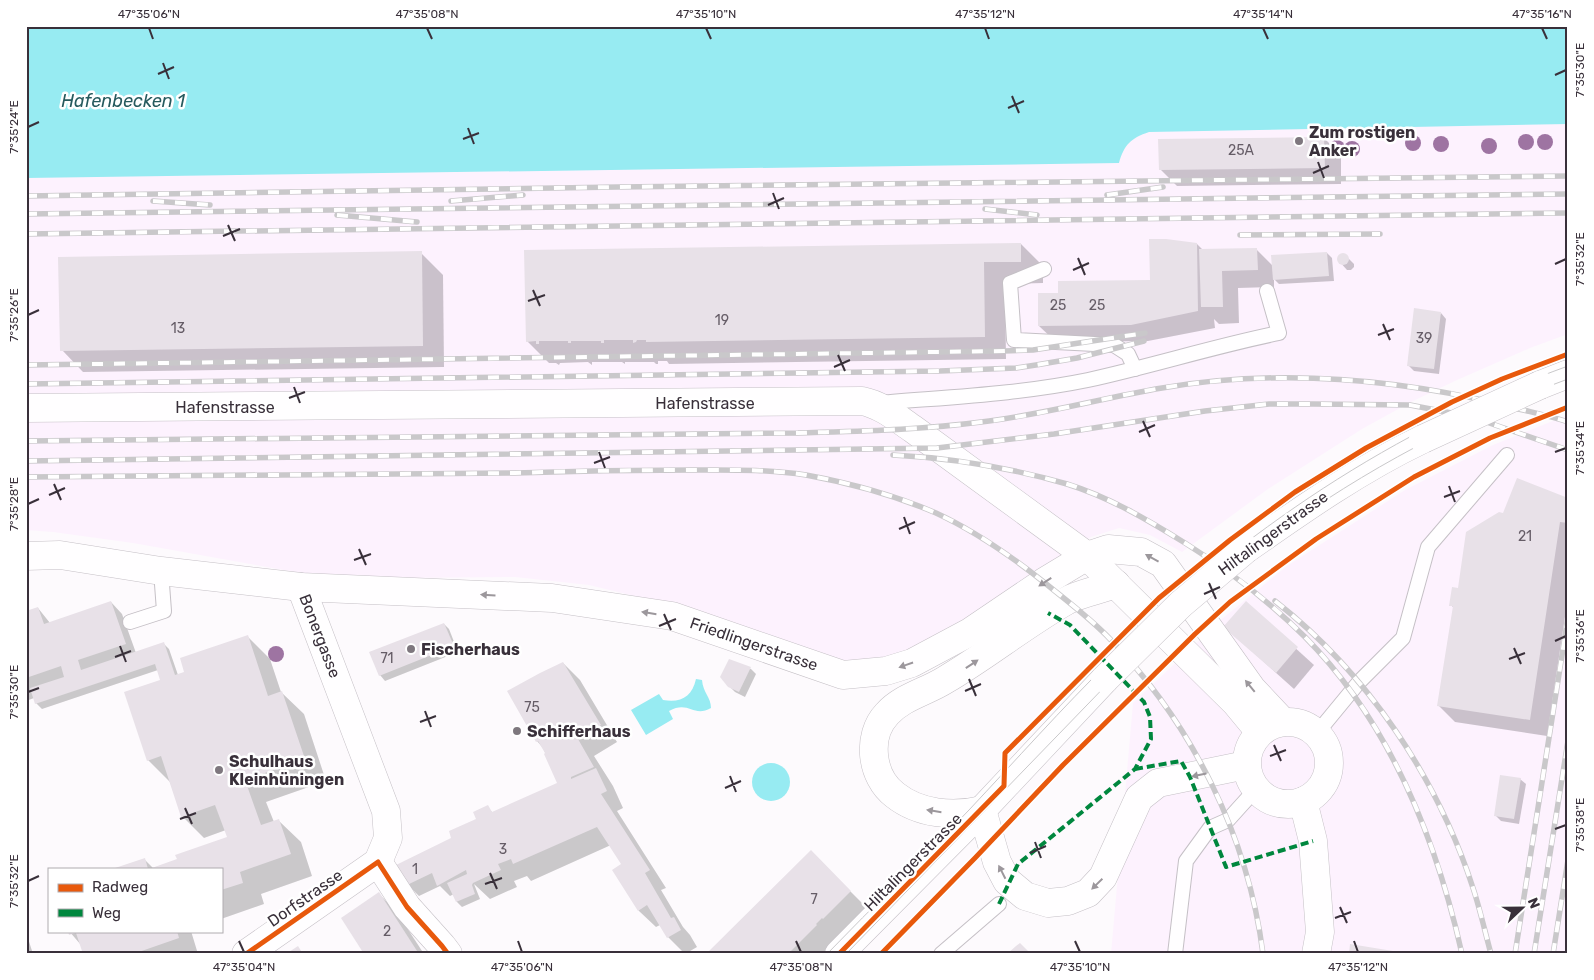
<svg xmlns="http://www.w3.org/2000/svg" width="1594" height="980" font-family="Rubik,sans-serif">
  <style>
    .built { fill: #fdf2fe }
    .water { fill: #97ebf2 }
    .shadow { fill: #0003 }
    .building { fill: #e8e1e8 }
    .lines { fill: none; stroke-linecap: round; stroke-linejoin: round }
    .lane-casing { stroke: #c5c0c6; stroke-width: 16 }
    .street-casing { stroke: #c5c0c6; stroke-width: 29 }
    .secondary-casing { stroke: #c5c0c6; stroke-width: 29 }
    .lane { stroke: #fffeff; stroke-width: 14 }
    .street { stroke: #fffeff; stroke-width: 28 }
    .secondary { stroke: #fffeff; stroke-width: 28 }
    .tram { stroke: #c9c8ca; stroke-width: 1 }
    .rail-casing { stroke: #c9c8ca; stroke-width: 5.5 }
    .rail { stroke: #fff; stroke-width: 4; stroke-dasharray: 11; stroke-linecap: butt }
    .secondary-bridge-casing { stroke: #c5c0c6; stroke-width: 29; stroke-linecap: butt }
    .secondary-bridge { stroke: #fffeff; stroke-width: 28 }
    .quiet { stroke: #00873e; stroke-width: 4; stroke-dasharray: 8 4; stroke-linecap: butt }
    .cycleway-casing { stroke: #fff; stroke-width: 8 }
    .cycleway { stroke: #e8590c; stroke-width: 5 }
    .tree { fill: #9e74a2 }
    .oneway { fill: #9c979c }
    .ticks { fill: none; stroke: #39303a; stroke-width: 2 }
    .poi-dot { fill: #7e777e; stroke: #fff; stroke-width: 2 }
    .labels { text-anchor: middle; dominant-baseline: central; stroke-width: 5; stroke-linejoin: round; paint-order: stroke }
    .number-label { font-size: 14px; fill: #655c66 }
    .poi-label { font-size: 16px; font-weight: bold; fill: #39303a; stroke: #fff; text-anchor: start }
    .street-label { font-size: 16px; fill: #39303a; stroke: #fff }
    .water-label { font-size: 18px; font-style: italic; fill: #265a5e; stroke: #fff }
    .neatline { fill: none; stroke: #39303a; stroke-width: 2 }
    .ticks-label { font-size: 12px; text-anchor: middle; fill: #39303a }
  </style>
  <rect width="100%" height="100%" fill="#fdfafd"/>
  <g class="built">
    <polygon points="26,26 1568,26 1568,334 1530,348 1457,380 1411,402 1362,429 1268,489 1182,552 1150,535 1119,528 1091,537 944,636 884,660 863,661 840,661 651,600 589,585 515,577 390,578 312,575 133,543 53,532 26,530"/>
    <polygon points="1568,415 1568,954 1111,954 1133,703 1223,618 1287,566 1405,490 1493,445"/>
  </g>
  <g class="water">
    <path d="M 26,26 L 1568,26 L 1568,124 L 1149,132 C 1131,138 1124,145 1119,163 L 26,178 Z"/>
    <path d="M 696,679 L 702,680 C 703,693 711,697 711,708 C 693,718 689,700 669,711 L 673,719 L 646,735 L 631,710 L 659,694 L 663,700 C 681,703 692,697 696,679 Z"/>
    <circle cx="771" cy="782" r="19"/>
  </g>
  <g class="shadow">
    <polygon points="1324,138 1341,155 1341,184 1177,186 1160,169"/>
    <polygon points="1021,244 1043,266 1043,283 1005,284 1006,359 669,364 667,361 658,361 658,364 656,364 654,362 625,362 625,364 622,362 592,362 592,365 588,362 560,363 559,365 556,363 549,363 527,341"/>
    <polygon points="1197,244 1203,250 1256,249 1273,266 1327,253 1332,258 1334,281 1279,284 1274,279 1274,287 1238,288 1239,323 1219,324 1214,319 1215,328 1148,341 1056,342 1039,326 1059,294 1151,281"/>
    <polygon points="421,253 443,275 444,367 83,372 62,350"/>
    <polygon points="1342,255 1345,255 1354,264 1354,267 1351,270 1347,270 1339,261 1339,257"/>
    <polygon points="26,276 28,321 26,321"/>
    <polygon points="1441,313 1446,319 1439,374 1414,371 1408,365"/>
    <polygon points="1568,499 1568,597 1547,736 1455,722 1438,705 1454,608 1451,605 1504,514"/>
    <polygon points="111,602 122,614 136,653 164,644 169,649 178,675 186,673 248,637 270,659 281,692 304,714 326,781 266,802 274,822 279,821 301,842 312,876 261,894 264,904 221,919 221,869 118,869 145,860 153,868 178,860 228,838 226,830 204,838 182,816 170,782 148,760 163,681 158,670 42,709 36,703 34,698 26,701 26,612 38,608 50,623"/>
    <polygon points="1246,603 1314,665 1294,689 1225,627"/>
    <polygon points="444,624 449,629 458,652 385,681 380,675"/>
    <polygon points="729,660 751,669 756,674 745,697 735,692 729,686"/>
    <polygon points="563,663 580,680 617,742 594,756 613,786 623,808 617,811 666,888 661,890 683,927 690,935 697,947 685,954 668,937 660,925 656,927 639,911 614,870 623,865 611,845 531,881 527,876 514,881 517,887 490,899 474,884 480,899 462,907 457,902 454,894 450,896 440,886 419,896 408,885 451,839 478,820 487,807 493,813 559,783 543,748 537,741"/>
    <polygon points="1520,779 1526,784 1519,824 1501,821 1495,815"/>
    <polygon points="811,852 880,921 846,954 707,954"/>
    <polygon points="379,894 396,911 424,954 365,954"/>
    <polygon points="69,931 191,931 198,954 84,954 81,945"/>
    <polygon points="26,932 33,954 26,954"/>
  </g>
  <g class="building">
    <polygon points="1324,137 1325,168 1159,170 1158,139"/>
    <polygon points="1149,239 1166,239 1197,243 1198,311 1131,325 1038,326 1038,293 1058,293 1058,281 1150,280"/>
    <polygon points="1021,243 1021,262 984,262 985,337 646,342 646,340 637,340 636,342 633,343 633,340 604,340 604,343 601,343 601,341 571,341 571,343 568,343 568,341 539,341 539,344 536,344 536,341 526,342 524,250"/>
    <polygon points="1257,248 1258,270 1222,271 1223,307 1201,307 1199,249"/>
    <polygon points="422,251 423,346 60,351 58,257"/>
    <polygon points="1327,252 1329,276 1273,280 1271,255"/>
    <circle cx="1343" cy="259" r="6"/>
    <polygon points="1414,308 1441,312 1434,369 1407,366"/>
    <polygon points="1517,478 1568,498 1568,523 1560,522 1530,720 1437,706 1453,606 1449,606 1452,587 1458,588 1466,532 1499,512 1503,513"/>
    <polygon points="111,601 126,644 78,660 81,670 164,642 175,675 184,672 180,658 248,635 268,696 282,691 305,759 245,780 261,825 279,819 291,854 240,872 243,883 221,890 221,869 149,869 177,859 175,855 227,837 215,805 181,817 161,756 147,761 124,692 160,680 155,664 35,704 30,688 64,677 61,666 26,678 26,611 38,607 44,624"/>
    <polygon points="1246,601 1298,647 1276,673 1223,627"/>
    <polygon points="444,623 454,646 379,676 369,652"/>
    <polygon points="729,659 751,667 739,692 728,687 720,677"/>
    <polygon points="563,662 601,725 578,739 594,767 571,777 571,779 596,768 607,791 601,794 650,870 645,873 671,918 674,917 681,930 667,938 647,905 638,911 612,870 621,864 597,827 513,864 511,859 498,864 501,870 473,883 472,885 475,894 456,902 447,883 467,874 466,870 437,886 432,873 407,885 396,865 451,838 449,831 476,819 473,812 488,805 492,812 557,783 544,754 545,753 538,741 536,742 507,691 540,673"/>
    <polygon points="1500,775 1521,778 1514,819 1494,816"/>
    <polygon points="811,850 851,891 823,919 822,918 816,924 817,925 788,954 706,954"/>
    <polygon points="145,858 148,869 115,869 115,868"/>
    <polygon points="379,892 419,954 364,954 341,918"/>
    <polygon points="68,931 177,931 179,938 133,954 83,954 76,933 69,935"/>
    <polygon points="1020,943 1031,954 1007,954 1016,946"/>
    <polygon points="1350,944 1393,951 1393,954 1349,954"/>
    <polygon points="298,946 303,954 286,954"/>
  </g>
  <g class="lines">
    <g class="lane-casing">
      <g id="lane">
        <polyline points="1044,269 1010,283 1014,340 1114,345 1128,354 1135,369"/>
        <path d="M 880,403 C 949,397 1020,394 1088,380 C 1152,366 1215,346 1279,333 L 1267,291"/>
        <polyline points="130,622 164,611 161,571"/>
        <polyline points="1317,733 1359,682 1403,638 1428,547 1507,455"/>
        <polyline points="941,954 999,904"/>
        <polyline points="1175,954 1186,861 1210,828 1228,820 1256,789"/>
      </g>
    </g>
    <g class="street-casing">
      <g id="street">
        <path d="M 26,408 L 862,401 C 882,405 897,418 913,429 L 1087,556 L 1236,703 L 1260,732"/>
        <polyline points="26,556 60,555 161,571 301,587 552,598 672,616 843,675 886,671 912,663 970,632 1044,582 1087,556 1108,549 1141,552 1163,564 1252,689 1283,722"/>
        <polyline points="301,587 386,811 388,838 378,862"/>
        <circle cx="1288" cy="763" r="41"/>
        <polyline points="1303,801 1313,841 1320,932 1316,954"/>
        <polyline points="378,862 407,907 442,946 448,954"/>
        <polyline points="246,954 378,862"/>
      </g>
    </g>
    <g class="secondary-casing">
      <g id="secondary">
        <polyline points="1540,385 1568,374"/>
        <path d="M 1246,549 C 1303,509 1360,469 1423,439"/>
        <path d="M 1116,584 C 1100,590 1081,593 1066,601 C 1024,625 986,656 945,680 C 926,692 902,697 887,714 C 866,736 871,777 895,795 C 919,814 953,817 982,810 L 997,862 L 1007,881 L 1025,896 L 1048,903 L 1068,901 L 1088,893 L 1103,877 L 1139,798 L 1158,783 L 1246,765"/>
        <polyline points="839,954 982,810 1105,679"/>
      </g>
    </g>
    <use href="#lane" class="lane"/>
    <use href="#street" class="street"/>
    <use href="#secondary" class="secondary"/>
    <g class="tram">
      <path d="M 827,954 C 874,905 923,859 969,810 C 1016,760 1062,708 1111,660 C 1242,531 1394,429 1568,366"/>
      <path d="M 846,954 L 1147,643 C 1188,605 1230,568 1275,535 C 1364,470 1464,417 1568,379"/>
    </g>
    <g class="rail-casing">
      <g id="rail">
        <polyline points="1107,195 1163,187"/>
        <polyline points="26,196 618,187 1568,176"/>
        <polyline points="153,201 210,205"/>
        <polyline points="451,201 523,195"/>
        <polyline points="985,209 1037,215"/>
        <polyline points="26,214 1568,194"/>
        <polyline points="337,215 417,222"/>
        <polyline points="26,234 1568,213"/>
        <polyline points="1240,235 1380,234"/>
        <polyline points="26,365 1004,351 1033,350 1145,333"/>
        <polyline points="26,384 940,371 1016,368 1036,365 1077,358 1144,341"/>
        <path d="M 26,441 L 798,433 C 859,431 920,430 981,422 C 1042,415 1102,398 1162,388 C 1275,369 1393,378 1504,405 C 1525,411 1547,415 1568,422"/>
        <path d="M 893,455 C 951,458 1011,468 1067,484 C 1109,497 1148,520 1185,543 C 1228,570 1269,601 1305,637 C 1390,723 1436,838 1462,954"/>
        <polyline points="26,461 937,448 1054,434 1205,411 1269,404 1313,404 1410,405 1472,417 1568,450"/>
        <path d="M 26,477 L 515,473 C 574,471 632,470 691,470 C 729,470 768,469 806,475 C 850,483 894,495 936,513 C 975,531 1011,556 1045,583 C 1067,601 1090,618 1110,639 C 1192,724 1248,836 1263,954"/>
        <path d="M 1275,601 C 1367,673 1437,777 1473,888 C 1480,909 1485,932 1491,954"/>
        <polyline points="1515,954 1568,617"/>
        <polyline points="1534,954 1568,741"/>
        <polyline points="1553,954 1568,860"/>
      </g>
    </g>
    <use href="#rail" class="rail"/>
    <g class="secondary-bridge-casing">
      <g id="secondary-bridge">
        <polyline points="1423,439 1540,385"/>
        <polyline points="1105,679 1181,604 1246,549"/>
      </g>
    </g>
    <use href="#secondary-bridge" class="secondary-bridge"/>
    <g class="quiet">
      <polyline points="1135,769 1181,761 1190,777 1226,867 1313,841"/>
      <polyline points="999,904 1018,864 1135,769 1151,739 1150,717 1144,702 1070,625 1048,613"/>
    </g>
    <g class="cycleway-casing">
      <g id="cycleway">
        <polyline points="246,954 378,862 407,907 442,946 448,954"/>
        <polyline points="839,954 1004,786 1005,753 1159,598 1230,540 1295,492 1366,448 1452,402 1502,379 1568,354"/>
        <polyline points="881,954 975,858 1063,765 1195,634 1230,602 1316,539 1414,477 1490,438 1568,407"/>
      </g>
    </g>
    <use href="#cycleway" class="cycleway"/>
  </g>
  <g class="tree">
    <circle cx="1526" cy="142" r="8"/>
    <circle cx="1545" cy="142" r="8"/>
    <circle cx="1413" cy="143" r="8"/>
    <circle cx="1441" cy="144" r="8"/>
    <circle cx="1489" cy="146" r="8"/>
    <circle cx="1337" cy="148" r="8"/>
    <circle cx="1352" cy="149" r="8"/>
    <circle cx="276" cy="654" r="8"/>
  </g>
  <defs><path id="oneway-solid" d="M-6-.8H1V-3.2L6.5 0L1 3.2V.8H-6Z" transform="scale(1.25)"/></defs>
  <g class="oneway">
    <use href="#oneway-solid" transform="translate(1152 558) rotate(-151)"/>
    <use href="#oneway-solid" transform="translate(1045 582) rotate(147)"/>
    <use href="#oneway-solid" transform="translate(488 595) rotate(-177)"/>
    <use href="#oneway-solid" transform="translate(649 613) rotate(-171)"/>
    <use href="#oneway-solid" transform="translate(972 664) rotate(-34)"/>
    <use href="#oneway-solid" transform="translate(906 665) rotate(161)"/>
    <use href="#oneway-solid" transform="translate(1250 686) rotate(-129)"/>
    <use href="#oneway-solid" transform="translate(1199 775) rotate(168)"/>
    <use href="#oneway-solid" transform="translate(934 811) rotate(-171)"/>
    <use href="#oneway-solid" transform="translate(1002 872) rotate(-117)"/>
    <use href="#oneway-solid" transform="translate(1097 884) rotate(136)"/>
  </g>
  <path class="ticks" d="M 149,28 L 153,39M 427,28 L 432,39M 706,28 L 711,39M 985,28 L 989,39M 1263,28 L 1268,39M 1542,28 L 1547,39M 163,63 L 169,79M 158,74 L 174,67M 1555,75 L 1566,70M 1012,96 L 1019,113M 1008,108 L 1024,101M 28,127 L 39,122M 468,128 L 474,144M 463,139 L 479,133M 1318,162 L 1324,178M 1313,173 L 1329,166M 773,193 L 779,209M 768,205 L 784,198M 228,225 L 235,241M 223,236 L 240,229M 1078,258 L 1085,275M 1555,264 L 1566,259M 1073,270 L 1089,263M 533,290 L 540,306M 528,301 L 545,295M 28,315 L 39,310M 1383,324 L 1390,340M 1378,335 L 1394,329M 838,355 L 845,371M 834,367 L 850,360M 294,387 L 300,403M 289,398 L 305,392M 1143,421 L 1150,437M 1139,432 L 1155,425M 599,452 L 605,468M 1555,452 L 1566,448M 594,463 L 610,457M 54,484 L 61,500M 1449,486 L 1455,502M 49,495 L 65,488M 1444,497 L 1460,491M 28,504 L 39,499M 904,517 L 910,534M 899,529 L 915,522M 359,549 L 366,565M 354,560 L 371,554M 1209,583 L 1216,599M 1204,594 L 1220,587M 664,614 L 671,630M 659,626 L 676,619M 1555,641 L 1566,636M 120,646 L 126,662M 1514,648 L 1521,664M 115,657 L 131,651M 1509,659 L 1525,653M 969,679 L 976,696M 965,691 L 981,684M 28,692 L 39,688M 425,711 L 431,727M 420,722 L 436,716M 1274,745 L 1281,761M 1270,756 L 1286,750M 730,776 L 736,792M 725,788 L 741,781M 185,808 L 192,824M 180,819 L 196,813M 1555,829 L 1566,825M 1035,842 L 1041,858M 1030,853 L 1046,846M 490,873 L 497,889M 28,881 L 39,876M 485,884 L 502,878M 1340,907 L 1347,923M 1335,918 L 1351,912M 239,941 L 244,952M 518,941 L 522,952M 796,941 L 801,952M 1075,941 L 1080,952M 1354,941 L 1358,952"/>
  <g class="poi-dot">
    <circle cx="1299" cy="141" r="5"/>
    <circle cx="411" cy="649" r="5"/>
    <circle cx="517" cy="731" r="5"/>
    <circle cx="219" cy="770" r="5"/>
  </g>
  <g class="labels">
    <g class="number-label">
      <text x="1241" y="150">25A</text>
      <text x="1058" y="305">25</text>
      <text x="1097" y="305">25</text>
      <text x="722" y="320">19</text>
      <text x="178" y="328">13</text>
      <text x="1424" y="338">39</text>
      <text x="1525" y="536">21</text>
      <text x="387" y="658">71</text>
      <text x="532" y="707">75</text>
      <text x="503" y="849">3</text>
      <text x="415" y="869">1</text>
      <text x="814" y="899">7</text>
      <text x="387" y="931">2</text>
    </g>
    <g class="poi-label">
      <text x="1309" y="132">Zum rostigen<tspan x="1309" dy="18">Anker</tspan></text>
      <text x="421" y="649">Fischerhaus</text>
      <text x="527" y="731">Schifferhaus</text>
      <text x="229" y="761">Schulhaus<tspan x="229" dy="18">Kleinhüningen</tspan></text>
    </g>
    <g class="street-label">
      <text x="705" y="403">Hafenstrasse</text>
      <text x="225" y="407">Hafenstrasse</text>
      <text transform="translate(1273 533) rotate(-36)">Hiltalingerstrasse</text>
      <text transform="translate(320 636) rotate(69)">Bonergasse</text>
      <text transform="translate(754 644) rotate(19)">Friedlingerstrasse</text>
      <text transform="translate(913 862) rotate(-45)">Hiltalingerstrasse</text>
      <text transform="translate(305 898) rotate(-35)">Dorfstrasse</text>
    </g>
    <g class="water-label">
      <text x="123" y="101">Hafenbecken 1</text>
    </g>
  </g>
  <rect width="1594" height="980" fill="none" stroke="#ffffff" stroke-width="55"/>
  <rect x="48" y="868" width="175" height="65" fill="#ffffff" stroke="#b0acb0"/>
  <rect x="58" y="884" width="25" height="8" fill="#e8590c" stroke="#b0acb0"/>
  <text x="92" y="892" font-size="15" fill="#39303a">Radweg</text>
  <rect x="58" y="909" width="25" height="8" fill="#00873e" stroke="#b0acb0"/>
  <text x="92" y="918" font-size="15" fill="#39303a">Weg</text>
  <g transform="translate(1522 908) rotate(68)" stroke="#ffffff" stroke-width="4" paint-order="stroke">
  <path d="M0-4L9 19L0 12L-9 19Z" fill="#39303a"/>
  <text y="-8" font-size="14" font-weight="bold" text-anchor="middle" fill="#39303a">N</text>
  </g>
  <rect x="28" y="28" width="1538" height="924" class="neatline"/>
  <g class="ticks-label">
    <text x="149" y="18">47°35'06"N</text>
    <text x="427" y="18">47°35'08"N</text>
    <text x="706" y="18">47°35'10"N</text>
    <text x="985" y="18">47°35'12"N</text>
    <text x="1263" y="18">47°35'14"N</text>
    <text x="1542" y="18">47°35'16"N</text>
    <text transform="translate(1580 70) rotate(-90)" y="4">7°35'30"E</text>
    <text transform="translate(14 127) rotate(-90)" y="4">7°35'24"E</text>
    <text transform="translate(1580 259) rotate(-90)" y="4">7°35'32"E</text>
    <text transform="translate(14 315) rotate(-90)" y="4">7°35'26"E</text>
    <text transform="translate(1580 448) rotate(-90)" y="4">7°35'34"E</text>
    <text transform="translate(14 504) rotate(-90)" y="4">7°35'28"E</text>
    <text transform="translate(1580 636) rotate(-90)" y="4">7°35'36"E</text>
    <text transform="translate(14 692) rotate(-90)" y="4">7°35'30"E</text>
    <text transform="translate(1580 825) rotate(-90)" y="4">7°35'38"E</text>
    <text transform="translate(14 881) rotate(-90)" y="4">7°35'32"E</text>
    <text x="244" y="971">47°35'04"N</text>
    <text x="522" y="971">47°35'06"N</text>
    <text x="801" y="971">47°35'08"N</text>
    <text x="1080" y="971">47°35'10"N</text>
    <text x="1358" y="971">47°35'12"N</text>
  </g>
</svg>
